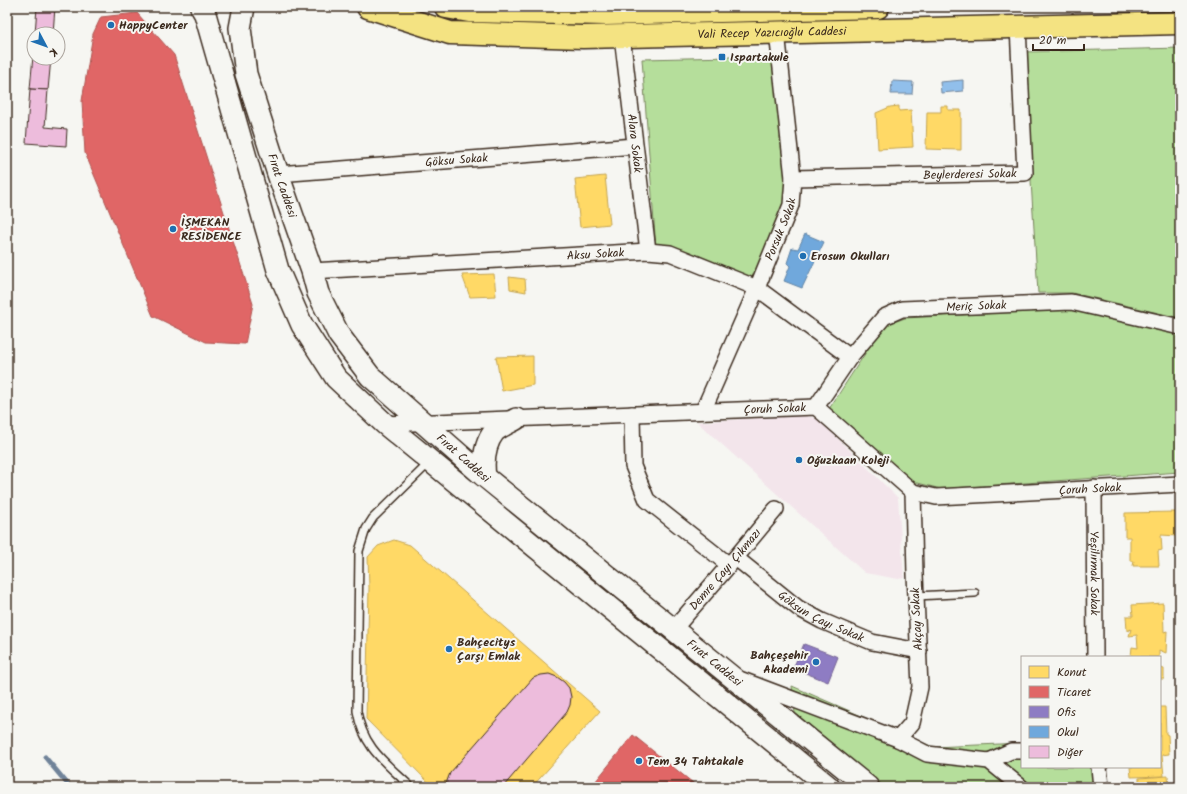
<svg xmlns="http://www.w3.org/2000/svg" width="1187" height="794" font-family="Kalam,sans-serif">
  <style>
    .built { fill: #f3e5eb }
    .green { fill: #b5de9b; stroke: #78845c }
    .water { fill: #91bfeb; stroke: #6f8399 }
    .homes { fill: #ffd966; stroke: #c4a450 }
    .shops { fill: #e06666; stroke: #ae5450 }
    .offices { fill: #8e7cc3; stroke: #756392 }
    .schools { fill: #6fa8dc; stroke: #5f82a3 }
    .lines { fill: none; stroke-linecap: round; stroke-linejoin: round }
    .stream { stroke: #6f8399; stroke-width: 5 }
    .building { fill: #edbcdc; stroke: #3b2a1e }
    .service-casing { stroke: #3b2a1e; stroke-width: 10 }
    .minor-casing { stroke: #3b2a1e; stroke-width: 18 }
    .secondary-casing { stroke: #3b2a1e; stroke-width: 24 }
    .primary-casing { stroke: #3b2a1e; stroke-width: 25 }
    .service { stroke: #f6f6f2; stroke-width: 7 }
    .minor { stroke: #f6f6f2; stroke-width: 15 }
    .secondary { stroke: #f6f6f2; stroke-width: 21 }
    .primary { stroke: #f4e382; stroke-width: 22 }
    .poi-dot { fill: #1f6fb2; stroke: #f6f6f2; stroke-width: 1.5 }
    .labels { text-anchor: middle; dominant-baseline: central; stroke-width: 4; stroke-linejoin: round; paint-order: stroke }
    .poi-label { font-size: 12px; font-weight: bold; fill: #3b2a1e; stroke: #f6f6f2; text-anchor: start }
    .street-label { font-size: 12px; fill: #3b2a1e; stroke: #f6f6f2 }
  </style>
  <rect width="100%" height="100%" fill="#f6f6f2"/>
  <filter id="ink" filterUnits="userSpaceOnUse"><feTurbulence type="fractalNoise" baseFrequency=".025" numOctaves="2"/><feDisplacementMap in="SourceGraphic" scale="8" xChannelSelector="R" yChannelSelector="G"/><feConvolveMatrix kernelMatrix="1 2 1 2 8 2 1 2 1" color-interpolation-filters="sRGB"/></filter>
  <g filter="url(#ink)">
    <polygon class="built" points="802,415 818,419 898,498 904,578 898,579 865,573 697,422"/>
    <g class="green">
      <polygon points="1180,48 1180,318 1072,293 1038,293 1023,52"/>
      <polygon points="777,56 787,204 754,280 656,249 642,59"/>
      <polygon points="1075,309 1180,332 1180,472 941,489 914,482 829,409 883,326 905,318"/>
      <polygon points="792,686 933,747 1022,743 1022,767 1103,767 1103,787 885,787 795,713"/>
    </g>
    <g class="water">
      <polygon points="963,80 963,91 941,93 940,82"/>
      <polygon points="892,81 913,82 912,94 891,94"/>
    </g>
    <g class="homes">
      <polygon points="899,106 899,111 911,110 913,147 878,149 876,113 890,107"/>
      <polygon points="941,106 948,106 948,110 961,110 961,150 926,149 927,112 941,112"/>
      <polygon points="605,176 610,224 580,227 575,179"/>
      <polygon points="494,274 496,296 470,297 462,275"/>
      <polygon points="509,277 525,279 526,292 510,289"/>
      <polygon points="533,356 533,385 502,391 496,357"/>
      <polygon points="1176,512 1177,536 1161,535 1162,550 1158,551 1159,566 1133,566 1134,561 1130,561 1130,537 1125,537 1125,513"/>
      <polygon points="394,540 410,545 600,711 532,787 433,787 366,719 369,588 368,557 378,546"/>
      <polygon points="1163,603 1164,632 1167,631 1166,653 1159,650 1159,657 1126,657 1126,656 1131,656 1132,647 1138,648 1137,635 1129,636 1131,629 1127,631 1126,616 1133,616 1132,605"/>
      <polygon points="1160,668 1164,669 1164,679 1160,679"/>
      <polygon points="1160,707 1165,707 1166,734 1168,735 1169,754 1162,755 1164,776 1131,777 1130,767 1160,767"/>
      <polygon points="1168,776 1169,787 1139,787 1139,778"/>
    </g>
    <g class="shops">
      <polygon points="137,13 174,55 253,304 245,344 206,342 153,316 85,153 82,101 93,34 101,17"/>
      <polygon points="633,735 698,787 591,787"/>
    </g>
    <polygon class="offices" points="804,644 838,657 828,682 793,668"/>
    <polygon class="schools" points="805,234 824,242 802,288 784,281 790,266 787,263 792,248 798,249"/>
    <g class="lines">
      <polyline class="stream" points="45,757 70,787"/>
    </g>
    <g class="building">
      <polygon points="37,7 55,7 53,34 35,34"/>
      <polygon points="34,45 34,58 51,58 48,90 30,89"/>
      <polygon points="30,89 48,90 45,127 67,129 66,146 26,143"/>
      <polygon points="549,674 557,677 564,682 569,688 571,697 570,705 567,712 503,787 446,787 447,781 450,773 533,678 541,675"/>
    </g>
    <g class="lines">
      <g class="service-casing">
        <g id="service">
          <polyline points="916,596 975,593"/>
          <path d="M 411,787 C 386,763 363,748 357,711 L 359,551 L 366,529 L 373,518 L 429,463"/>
        </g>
      </g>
      <g class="minor-casing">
        <g id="minor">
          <path id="s1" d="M 622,36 L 648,251"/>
          <path id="s2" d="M 278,174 L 635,146"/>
          <path id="s3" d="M 793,178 L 1025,173 L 1018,27"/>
          <path id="s4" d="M 312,271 L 648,251 L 670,253 L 757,288 L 850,357"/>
          <path id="s5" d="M 816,407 L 850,357 L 884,317 L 902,309 L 1071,302 L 1180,327"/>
          <path id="s6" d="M 703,411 L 757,288 L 791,205 L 793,178 L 777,32"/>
          <polyline points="632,414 633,466 647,500 729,565"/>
          <path id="s7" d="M 385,424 L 816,407 L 913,492 L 936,497 L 1180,484"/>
          <path id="s8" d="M 1094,488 L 1095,657"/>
          <path id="s9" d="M 736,558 L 798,608 L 822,621 L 872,642 L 919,651"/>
          <path id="s10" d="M 673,630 L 737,556 L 776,509"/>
          <polyline points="742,680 898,739 927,754 989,761 1021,787"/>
          <polyline points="898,739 912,723 920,687 915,574 913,492"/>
          <polyline points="989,761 1011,751 1022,751"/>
          <polyline points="1099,767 1101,787"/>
        </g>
      </g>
      <g class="secondary-casing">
        <g id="secondary">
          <polyline points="201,7 205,14 278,270 302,325 336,378 385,424 829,787"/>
          <path id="s11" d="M 244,7 L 240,28 L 246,74 L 278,174 L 312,271 L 318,293 L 339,335 L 370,376 L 485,477 L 868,787"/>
          <path d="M 485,477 C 483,462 484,445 494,432 C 499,427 509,423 516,419"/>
        </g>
      </g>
      <g class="primary-casing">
        <g id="primary">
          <path id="s12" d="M 368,7 L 450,33 L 583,37 L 1180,23"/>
          <polyline points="446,7 469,11 605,14 878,7"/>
        </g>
      </g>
      <use href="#service" class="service"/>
      <use href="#minor" class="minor"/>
      <use href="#secondary" class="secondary"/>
      <use href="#primary" class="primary"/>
    </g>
  </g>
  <g class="poi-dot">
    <circle cx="111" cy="25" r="4"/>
    <rect x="718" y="53" width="8" height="8" rx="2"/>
    <circle cx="173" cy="229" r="4"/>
    <circle cx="803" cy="256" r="4"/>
    <circle cx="799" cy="460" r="4"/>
    <circle cx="449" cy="649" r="4"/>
    <circle cx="816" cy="662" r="4"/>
    <circle cx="639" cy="761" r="4"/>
  </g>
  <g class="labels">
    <g class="poi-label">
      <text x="119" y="25">HappyCenter</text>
      <text x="730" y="57">Ispartakule</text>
      <text x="181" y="222">İŞMEKAN<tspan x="181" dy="14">RESİDENCE</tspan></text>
      <text x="811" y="256">Erosun Okulları</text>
      <text x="807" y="460">Oğuzkaan Koleji</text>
      <text x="457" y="642">Bahçecitys<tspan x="457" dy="14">Çarşı Emlak</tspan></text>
      <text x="808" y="655" text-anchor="end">Bahçeşehir<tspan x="808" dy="14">Akademi</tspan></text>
      <text x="647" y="761">Tem 34 Tahtakale</text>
    </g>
    <g class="street-label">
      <text stroke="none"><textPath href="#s12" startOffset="408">Vali Recep Yazıcıoğlu Caddesi</textPath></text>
      <text stroke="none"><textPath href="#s1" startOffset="108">Alara Sokak</textPath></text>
      <text stroke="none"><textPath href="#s2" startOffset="179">Göksu Sokak</textPath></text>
      <text stroke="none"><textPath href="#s3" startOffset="177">Beylerderesi Sokak</textPath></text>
      <text stroke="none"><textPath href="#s11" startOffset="185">Fırat Caddesi</textPath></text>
      <text stroke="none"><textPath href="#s6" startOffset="198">Porsuk Sokak</textPath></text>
      <text stroke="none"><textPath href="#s4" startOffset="284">Aksu Sokak</textPath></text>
      <text stroke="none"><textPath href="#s5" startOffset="207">Meriç Sokak</textPath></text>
      <text stroke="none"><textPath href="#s7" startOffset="390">Çoruh Sokak</textPath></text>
      <text stroke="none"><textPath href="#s11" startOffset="521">Fırat Caddesi</textPath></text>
      <text stroke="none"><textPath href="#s7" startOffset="738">Çoruh Sokak</textPath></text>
      <text stroke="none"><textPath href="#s10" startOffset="80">Demre Çayı Çıkmazı</textPath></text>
      <text stroke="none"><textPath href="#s8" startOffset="85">Yeşilırmak Sokak</textPath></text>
      <text stroke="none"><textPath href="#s9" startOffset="104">Göksun Çayı Sokak</textPath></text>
      <text transform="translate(917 619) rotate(-93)">Akçay Sokak</text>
      <text stroke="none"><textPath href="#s11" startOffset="845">Fırat Caddesi</textPath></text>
    </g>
  </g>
  <rect width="1187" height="794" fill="none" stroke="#f6f6f2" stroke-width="24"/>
  <rect x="12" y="12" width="1163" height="770" fill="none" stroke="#3b2a1e" stroke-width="1.5" filter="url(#ink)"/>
  <rect x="1021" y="656" width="140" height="112" fill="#f6f6f2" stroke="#aba49d"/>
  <rect x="1029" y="666" width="20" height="12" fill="#ffd966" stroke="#aba49d"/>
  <text x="1057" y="676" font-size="12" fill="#3b2a1e">Konut</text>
  <rect x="1029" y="686" width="20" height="12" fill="#e06666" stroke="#aba49d"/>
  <text x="1057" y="696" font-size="12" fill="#3b2a1e">Ticaret</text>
  <rect x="1029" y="706" width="20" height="12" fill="#8e7cc3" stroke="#aba49d"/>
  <text x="1057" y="716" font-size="12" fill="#3b2a1e">Ofis</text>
  <rect x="1029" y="726" width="20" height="12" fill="#6fa8dc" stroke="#aba49d"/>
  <text x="1057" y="736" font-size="12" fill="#3b2a1e">Okul</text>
  <rect x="1029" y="746" width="20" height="12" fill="#edbcdc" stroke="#aba49d"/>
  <text x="1057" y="756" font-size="12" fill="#3b2a1e">Diğer</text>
  <g transform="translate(46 46) rotate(131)"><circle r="19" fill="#f6f6f2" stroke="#aba49d"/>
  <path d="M0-3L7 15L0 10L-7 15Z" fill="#1f6fb2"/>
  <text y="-6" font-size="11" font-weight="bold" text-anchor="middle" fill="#3b2a1e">K</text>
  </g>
  <path d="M1033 44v6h51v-6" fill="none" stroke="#3b2a1e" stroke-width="2"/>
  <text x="1039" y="44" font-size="12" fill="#3b2a1e" stroke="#f6f6f2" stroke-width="3" paint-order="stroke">20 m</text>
</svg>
